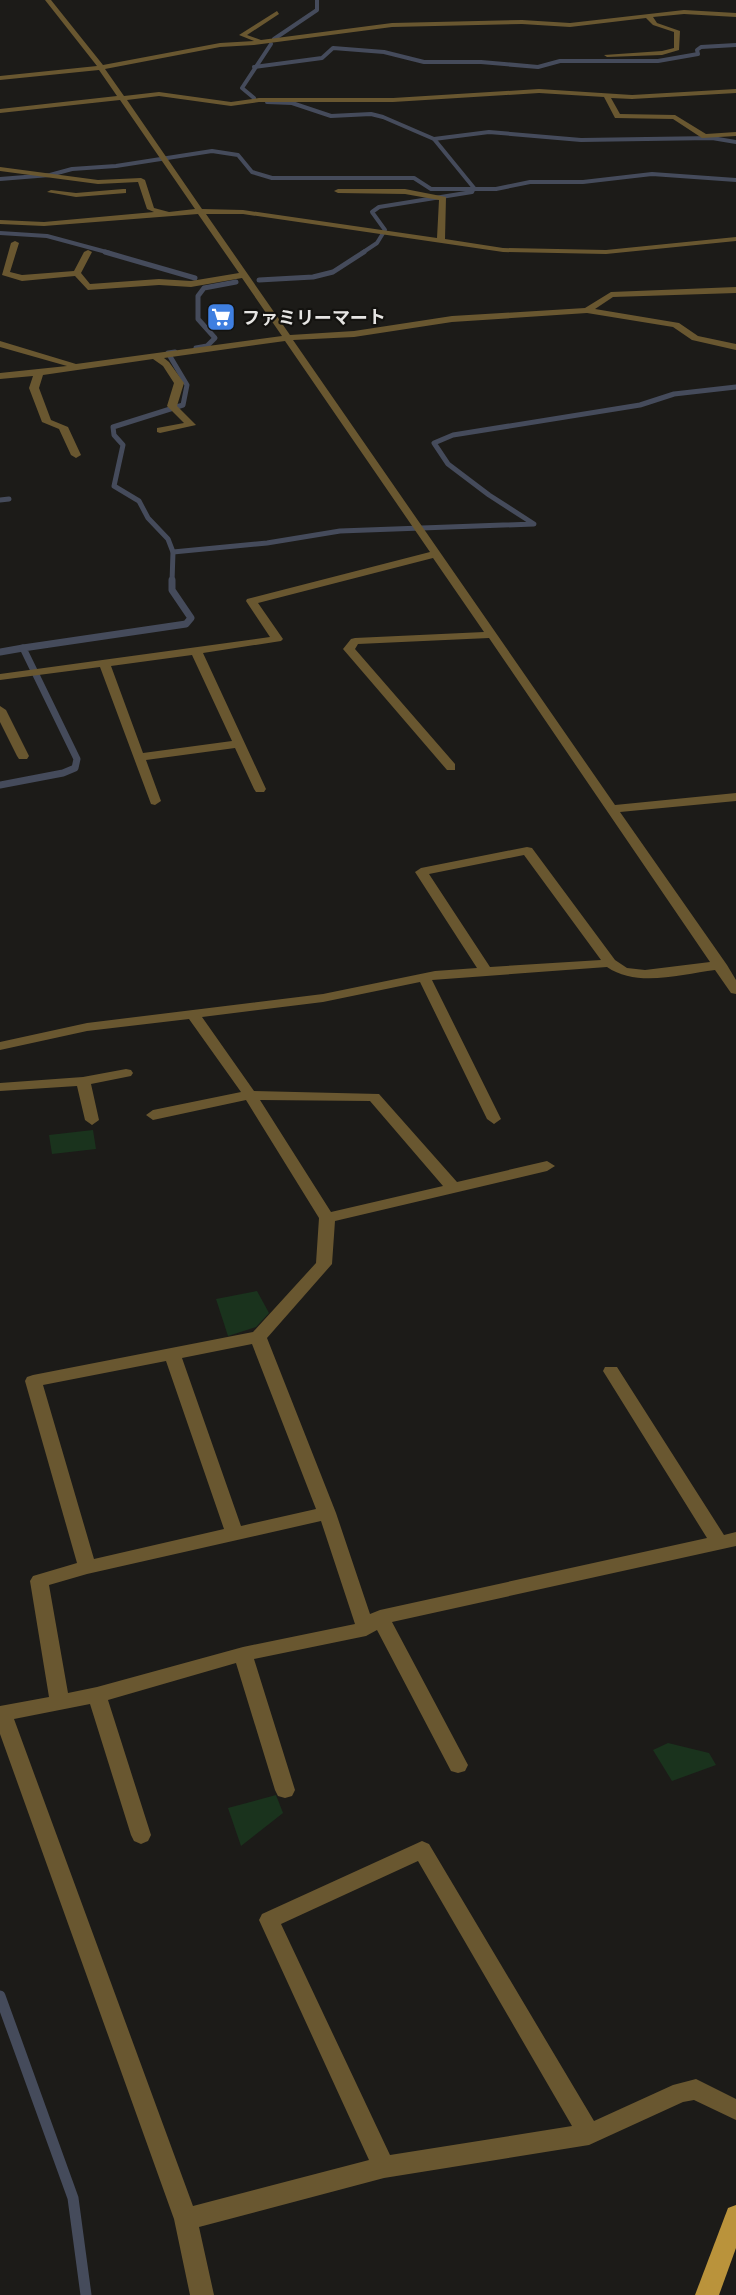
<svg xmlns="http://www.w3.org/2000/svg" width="736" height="2295" font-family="'Noto Sans','Noto Sans JP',sans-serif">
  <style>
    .green { fill: #1a331d }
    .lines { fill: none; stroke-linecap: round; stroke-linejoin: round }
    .stream-far3 { stroke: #454b5b; stroke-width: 4 }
    .stream-far2 { stroke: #454b5b; stroke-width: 5 }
    .stream-far1 { stroke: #454b5b; stroke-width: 7 }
    .stream { stroke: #454b5b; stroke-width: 11 }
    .minor { fill: #695730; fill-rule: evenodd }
    .major { fill: #ba933b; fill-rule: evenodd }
    .labels { text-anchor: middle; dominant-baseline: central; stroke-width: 4.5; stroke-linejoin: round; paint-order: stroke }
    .far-poi-label { font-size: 18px; font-weight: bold; fill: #e6e5e3; stroke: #13120f; text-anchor: start }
  </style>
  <rect width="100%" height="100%" fill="#1c1b18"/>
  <g class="green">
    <polygon points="93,1130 96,1149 52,1154 49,1135"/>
    <polygon points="257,1291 269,1313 256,1327 228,1336 216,1299"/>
    <polygon points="668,1743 709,1753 716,1765 672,1781 653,1750"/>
    <polygon points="276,1795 283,1813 241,1846 228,1808"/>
  </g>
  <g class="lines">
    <g class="stream-far3">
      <polyline points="274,39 317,10 317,0"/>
      <polyline points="254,67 322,58 333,48 384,52 424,62 481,62 538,67 560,61 658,61 698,54 697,50 701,47 736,45"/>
      <polyline points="254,98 242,88 271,44"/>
      <polyline points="267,102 292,103 331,116 371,114 383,117 434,139 474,188 472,192 379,207 372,212 385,230 377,243 362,253"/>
      <polyline points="434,139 489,132 581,140 712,138 736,142"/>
      <polyline points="0,179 50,175 72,169 116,166 212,151 238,155 252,172 272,178 414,178 431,189 496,189 530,182 583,182 652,174 736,180"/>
      <polyline points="0,233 47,236 110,253"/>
    </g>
    <g class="stream-far2">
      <polyline points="105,252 195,278"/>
      <polyline points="259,280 313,277 333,272 364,252"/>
      <polyline points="196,348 207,346 215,338 198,319 198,296 204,288 236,282"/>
      <polyline points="0,500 9,499"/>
      <polyline points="173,552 267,543 340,531 534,524 489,495 448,464 434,443 453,435 640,405 674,394 736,387"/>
      <polyline points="172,582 173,552 168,539 148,518 139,501 114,486 123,445 114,435 113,427 183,405 187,385 168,353 175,352"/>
    </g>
    <g class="stream-far1">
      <polyline points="0,652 23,648"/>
      <polyline points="0,785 63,773 75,768 77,759 23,648 186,624 191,618 172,590 172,580"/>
    </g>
    <polyline class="stream" points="0,1996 73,2198 86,2295"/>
    <g class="minor">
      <path d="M 45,0 L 51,0 L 103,65 L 220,43 L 254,41 L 239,35 L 277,11 L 279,14 L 247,35 L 261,40 L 392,23 L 522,20 L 570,23 L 684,10 L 736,13 L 736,17 L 684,14 L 653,17 L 657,23 L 680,31 L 679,50 L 662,55 L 607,57 L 604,55 L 662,51 L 674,48 L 674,32 L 653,25 L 646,18 L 570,27 L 522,24 L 392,27 L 254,45 L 220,47 L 105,69 L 124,96 L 159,92 L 231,102 L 259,98 L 393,98 L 539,89 L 632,95 L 736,89 L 736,93 L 632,99 L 611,98 L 620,114 L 675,115 L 706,134 L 736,132 L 736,136 L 702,138 L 673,119 L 615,118 L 604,97 L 539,93 L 393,102 L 259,102 L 231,106 L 159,96 L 127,100 L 202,209 L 243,210 L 437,238 L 439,200 L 405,194 L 338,193 L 334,191 L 338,189 L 405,189 L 446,197 L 445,239 L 503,248 L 606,250 L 736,237 L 736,241 L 606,254 L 503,252 L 243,214 L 206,214 L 290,335 L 354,331 L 452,316 L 585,308 L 611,292 L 736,287 L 736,293 L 613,297 L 595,309 L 679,323 L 698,336 L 736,344 L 736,350 L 692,340 L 673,327 L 587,313 L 452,322 L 354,337 L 293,340 L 615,805 L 736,793 L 736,801 L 620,812 L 727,965 L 736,980 L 736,994 L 731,993 L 715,970 C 682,974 637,988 607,967 L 432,980 L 501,1119 L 494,1124 L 487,1119 L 420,982 L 323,1002 L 202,1017 L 254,1091 L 379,1094 L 457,1182 L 547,1161 L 555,1166 L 547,1171 L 335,1221 L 332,1264 L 267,1338 L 336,1513 L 370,1614 L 380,1610 L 707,1538 L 603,1371 L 605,1367 L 617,1367 L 724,1535 L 736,1532 L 736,1546 L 392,1622 L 468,1765 L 465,1771 L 458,1773 L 451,1771 L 377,1630 L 366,1636 L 254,1659 L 295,1790 L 292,1796 L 285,1798 L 278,1796 L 275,1790 L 236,1663 L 108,1700 L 151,1835 L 148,1841 L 141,1844 L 134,1841 L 131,1835 L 90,1704 L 14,1719 L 193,2206 L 369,2160 L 259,1920 L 262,1914 L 422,1841 L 429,1844 L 594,2121 L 673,2085 L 696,2079 L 736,2099 L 736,2120 L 694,2100 L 683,2102 L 589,2145 L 384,2178 L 199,2227 L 214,2295 L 190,2295 L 174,2219 L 0,1734 L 0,1706 L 49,1697 L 30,1581 L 33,1576 L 77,1563 L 25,1381 L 27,1377 L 33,1375 L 253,1332 L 316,1263 L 319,1218 L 246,1100 L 153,1120 L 146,1115 L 153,1110 L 241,1092 L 189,1019 L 87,1031 L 0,1050 L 0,1042 L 87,1023 L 323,994 L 435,971 L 477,968 L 415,872 L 421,868 L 527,847 L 532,848 L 615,960 L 627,968 L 645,970 L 710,962 L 489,638 L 358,644 L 355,649 L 455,764 L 455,770 L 447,770 L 343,649 L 351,639 L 355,638 L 484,632 L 433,558 L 258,603 L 283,639 L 281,641 L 203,653 L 266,789 L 264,792 L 256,792 L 254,789 L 235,748 L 146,760 L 161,801 L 155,805 L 151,804 L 100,667 L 0,680 L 0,674 L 270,637 L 246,601 L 247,599 L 430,552 L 285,341 L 164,358 L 169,362 L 184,383 L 177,406 L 196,425 L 160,433 L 157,432 L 157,428 L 184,423 L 167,406 L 174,383 L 163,366 L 153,359 L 43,375 L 39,388 L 51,420 L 68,427 L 81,455 L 76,458 L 71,455 L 59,429 L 42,422 L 29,388 L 33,376 L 0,379 L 0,373 L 67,366 L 0,347 L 0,341 L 76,364 L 282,336 L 242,278 L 191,287 L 159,285 L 88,290 L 75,276 L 22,281 L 2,275 L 11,243 L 15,241 L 19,243 L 10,272 L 22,275 L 74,271 L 84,252 L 88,250 L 92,252 L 81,273 L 90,284 L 159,279 L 191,281 L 239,273 L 198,214 L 44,226 L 0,224 L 0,220 L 44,222 L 154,212 L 147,209 L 138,182 L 98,184 L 0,171 L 0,167 L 98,180 L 141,178 L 145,180 L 154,208 L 169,212 L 195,209 L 120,100 L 0,113 L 0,109 L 117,96 L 99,70 L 0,80 L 0,76 L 97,66 ZM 192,655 L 232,741 L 143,753 L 111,666 ZM 524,855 L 601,960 L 490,967 L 429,874 ZM 260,1100 L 370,1101 L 443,1186 L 331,1212 ZM 252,1344 L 316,1509 L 241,1526 L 182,1358 ZM 166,1361 L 224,1529 L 94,1559 L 43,1385 ZM 321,1521 L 355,1624 L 243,1647 L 97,1687 L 68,1693 L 49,1585 L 87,1574 ZM 418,1861 L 572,2126 L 390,2155 L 281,1924 Z"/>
      <polygon points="123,189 126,189 126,193 76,197 47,192 51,190 76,193"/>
      <polygon points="0,706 6,710 29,756 27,759 19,759 17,756 0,722"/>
      <polygon points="126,1069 131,1070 133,1073 131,1076 91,1084 99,1120 92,1125 85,1120 77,1086 0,1091 0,1083 83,1077"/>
    </g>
    <polygon class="major" points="736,2205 736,2248 719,2295 695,2295 728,2208"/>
  </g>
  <defs>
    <g id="supermarket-square" transform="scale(1.5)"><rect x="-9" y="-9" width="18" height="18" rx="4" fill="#3f7fe0" stroke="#13120f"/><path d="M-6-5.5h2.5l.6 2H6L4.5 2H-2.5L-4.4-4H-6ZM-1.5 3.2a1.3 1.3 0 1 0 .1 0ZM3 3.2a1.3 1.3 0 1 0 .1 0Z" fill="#fff"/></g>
  </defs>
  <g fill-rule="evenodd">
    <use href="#supermarket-square" x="221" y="317"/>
  </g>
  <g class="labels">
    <g class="far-poi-label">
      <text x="242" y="317">ファミリーマート</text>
    </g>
  </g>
</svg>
